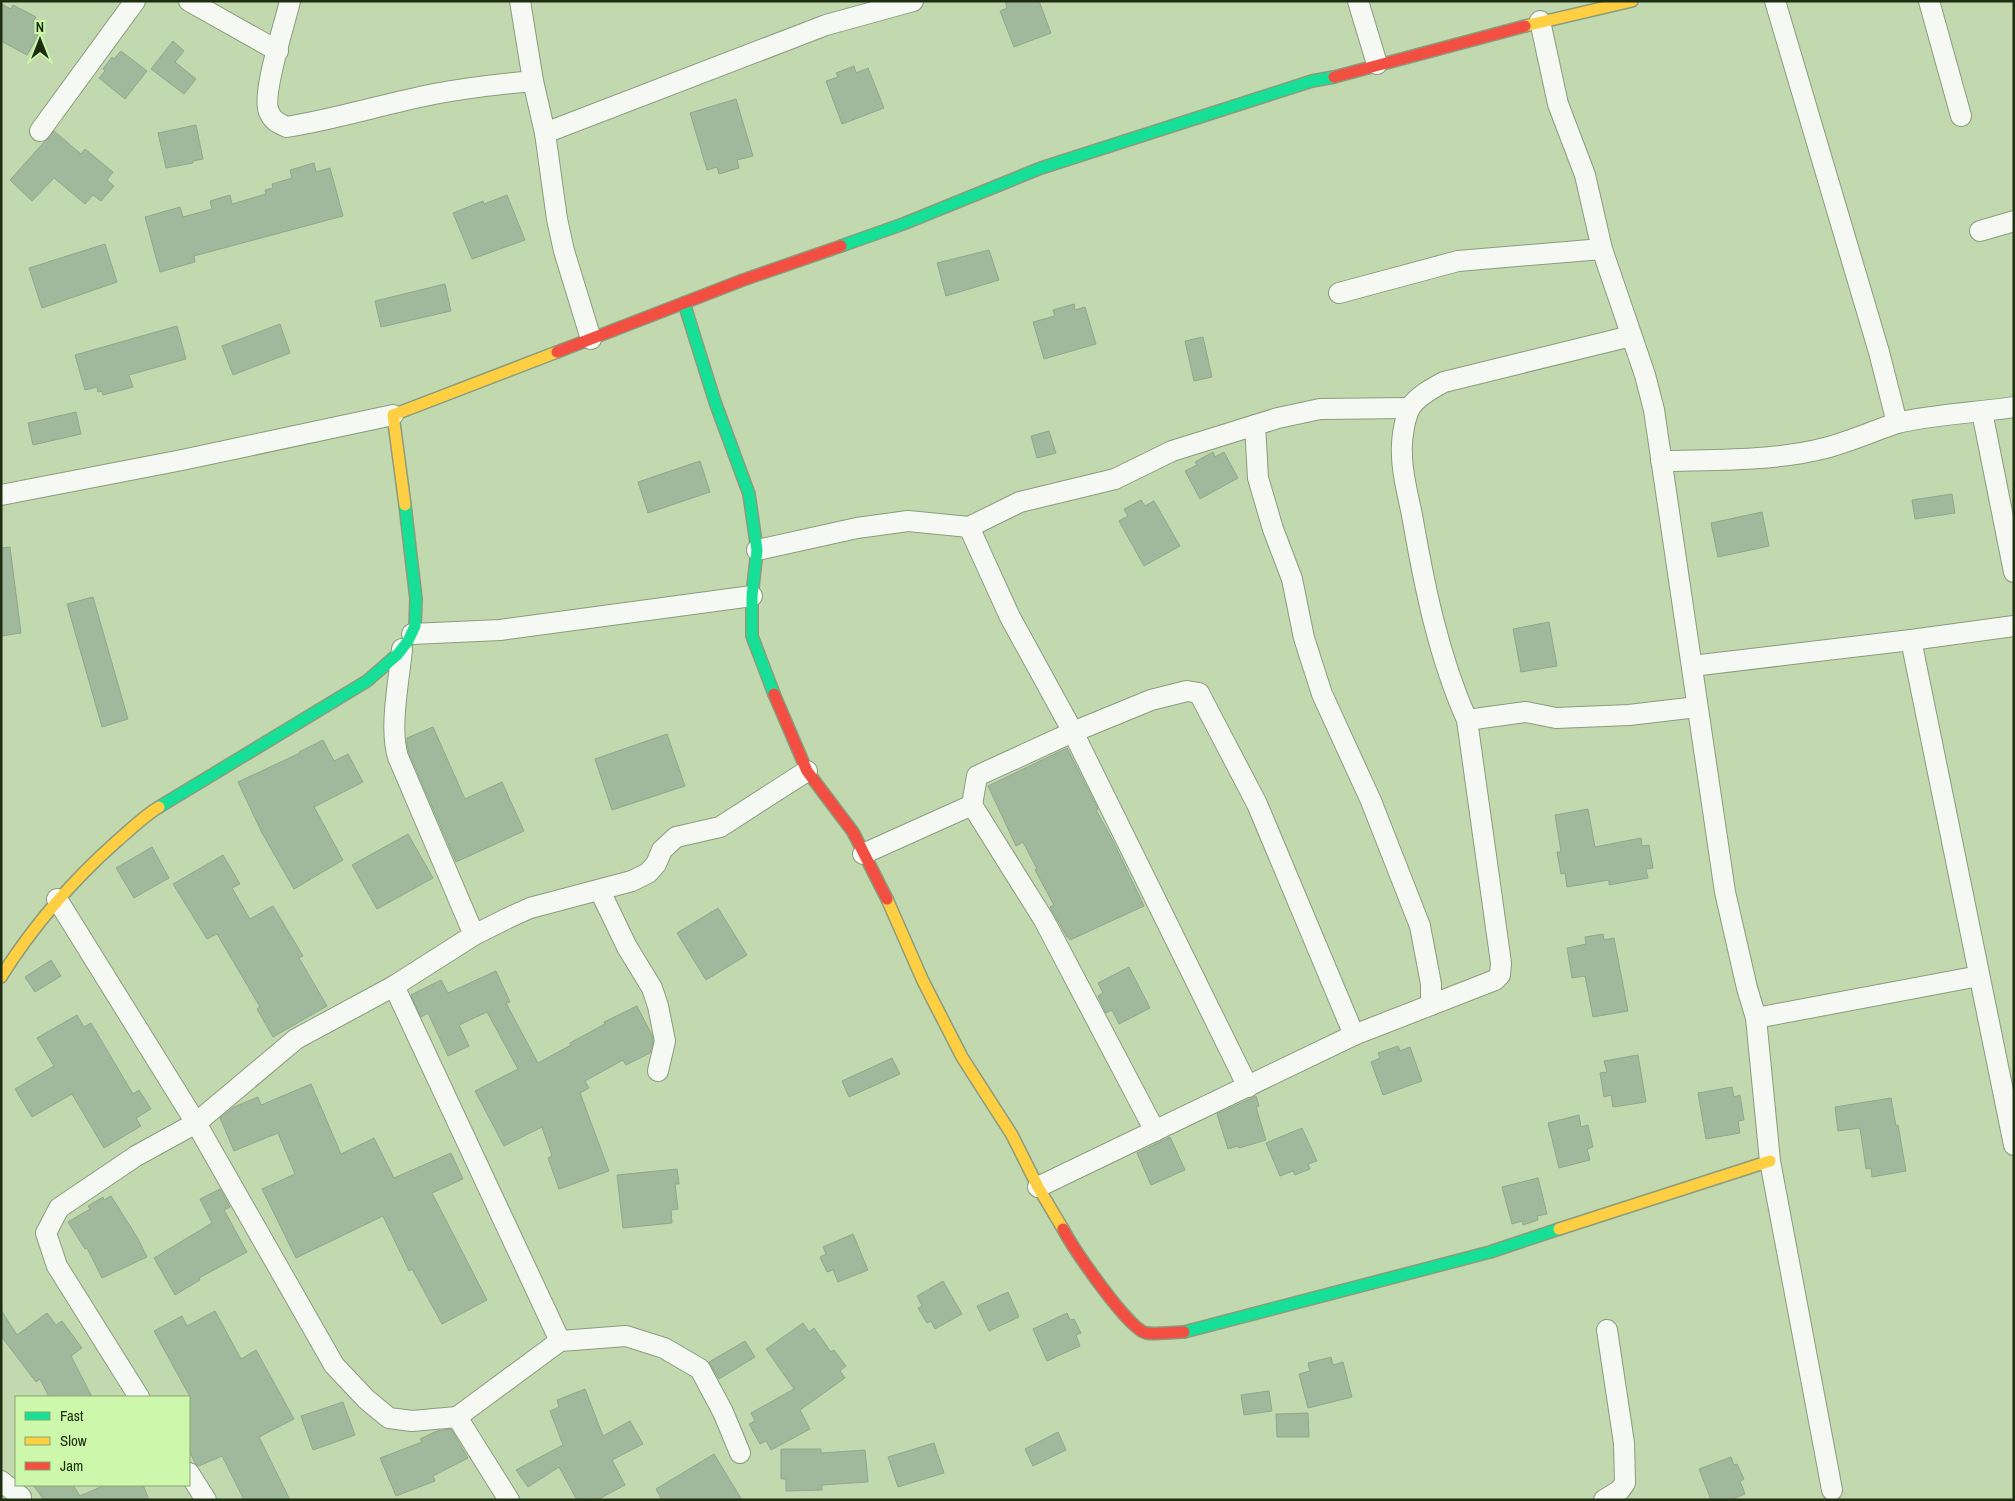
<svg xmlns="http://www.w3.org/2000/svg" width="2015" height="1501" font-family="'Archivo Narrow',sans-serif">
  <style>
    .building { fill: #a0b99c; stroke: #8fa88b }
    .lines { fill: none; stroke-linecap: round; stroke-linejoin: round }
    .street-casing { stroke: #8a9c7c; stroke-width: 22 }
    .fast-casing { stroke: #8a9c7c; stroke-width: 14 }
    .slow-casing { stroke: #8a9c7c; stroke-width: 14 }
    .jam-casing { stroke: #8a9c7c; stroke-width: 14 }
    .street { stroke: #f6f9f3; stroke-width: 20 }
    .fast { stroke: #16e098; stroke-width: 11 }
    .slow { stroke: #ffcf43; stroke-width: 11 }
    .jam { stroke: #f24e42; stroke-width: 11 }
  </style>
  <rect width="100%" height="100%" fill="#c2d9b0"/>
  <g class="building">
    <polygon points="1005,1 1039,1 1051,33 1014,47 1000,11 1007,8"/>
    <polygon points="1,4 11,9 13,5 36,17 33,22 43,27 27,55 1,41"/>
    <polygon points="173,41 184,51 175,62 196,79 184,94 151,69"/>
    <polygon points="121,51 147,71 125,99 99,78 105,71 103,69 112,57 114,59"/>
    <polygon points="854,66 856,73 868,68 884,108 842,124 826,81 838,77 836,73"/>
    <polygon points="736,99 753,156 737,160 739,168 719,174 717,167 707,170 690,113"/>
    <polygon points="196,125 203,159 193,161 193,163 166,168 158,133"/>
    <polygon points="54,131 81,154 85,149 113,172 107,180 114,186 101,201 93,195 85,204 54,178 32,201 10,180"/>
    <polygon points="314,163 316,172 330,168 343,216 194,256 195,262 160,272 145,217 180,207 183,217 212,209 210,201 230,195 232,204 266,194 265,190 273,188 272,184 292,178 290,170"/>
    <polygon points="507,195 525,240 472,259 453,213 483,201 484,204"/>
    <polygon points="105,244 117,282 42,308 29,268"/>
    <polygon points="989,250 999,280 946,296 937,263"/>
    <polygon points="445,284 451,311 381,327 375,301"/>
    <polygon points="1074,304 1075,310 1085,307 1096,344 1044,359 1033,322 1055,316 1053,310"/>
    <polygon points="280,324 290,353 233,375 222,346"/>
    <polygon points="177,326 186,359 129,375 133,387 103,395 102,391 98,392 97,387 85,390 75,355"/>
    <polygon points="1203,337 1212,377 1194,381 1185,341"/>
    <polygon points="76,412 81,434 33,445 28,423"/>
    <polygon points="1049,431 1056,453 1037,458 1031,436"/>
    <polygon points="1213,452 1215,457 1224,452 1238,478 1200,499 1185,471 1197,465 1195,462"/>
    <polygon points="700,461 710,492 648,513 638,482"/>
    <polygon points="1952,494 1955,513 1915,519 1912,500"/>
    <polygon points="1141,500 1145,506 1154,501 1180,546 1144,566 1119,521 1128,516 1124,509"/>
    <polygon points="1762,512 1769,546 1718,557 1711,523"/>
    <polygon points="10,547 21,633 1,636 1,548"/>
    <polygon points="93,597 128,719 102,727 67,604"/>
    <polygon points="1549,622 1557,666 1521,672 1513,629"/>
    <polygon points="433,727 465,799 502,782 524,831 456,862 409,753 407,744 407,738"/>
    <polygon points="667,734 685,786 612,810 595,759"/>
    <polygon points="323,740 334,761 348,754 363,782 314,807 343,860 294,889 262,833 238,782 300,753 299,752"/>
    <polygon points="1067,748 1098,809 1096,810 1112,839 1144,906 1070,940 1068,936 1067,937 1050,907 1054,905 1035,870 1037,869 1023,842 1016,846 988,786"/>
    <polygon points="1588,809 1595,847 1641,838 1642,846 1649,845 1653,868 1646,869 1648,878 1609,885 1609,880 1567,887 1565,873 1561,874 1557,852 1561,852 1555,815"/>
    <polygon points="408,834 433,878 377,909 352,865"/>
    <polygon points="152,847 169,878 134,898 116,868"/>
    <polygon points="223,855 240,884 232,888 250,919 273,906 303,956 299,958 327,1006 273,1037 257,1009 260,1007 217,934 207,939 173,884"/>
    <polygon points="718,908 747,955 706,980 677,933"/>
    <polygon points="1603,934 1604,940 1614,938 1628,1011 1593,1017 1585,976 1572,978 1567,948 1586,944 1585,937"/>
    <polygon points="51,960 61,976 35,992 25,977"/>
    <polygon points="1129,967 1150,1008 1119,1024 1112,1010 1106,1013 1098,996 1103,993 1098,983"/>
    <polygon points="496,971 510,1002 506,1003 538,1063 571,1045 570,1043 605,1024 604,1022 637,1006 652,1035 653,1041 650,1053 626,1065 623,1060 585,1081 589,1088 580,1093 609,1171 559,1189 548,1158 552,1156 542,1127 504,1146 475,1091 518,1069 487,1012 459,1025 469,1046 448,1056 428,1013 421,1017 411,995 441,980 448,993"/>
    <polygon points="77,1015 84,1027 91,1023 133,1094 139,1090 151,1109 136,1118 141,1126 104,1148 72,1094 32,1117 15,1089 54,1066 37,1038"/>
    <polygon points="1398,1046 1400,1051 1410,1047 1422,1081 1383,1095 1371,1062 1380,1058 1378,1053"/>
    <polygon points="1638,1055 1646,1102 1613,1107 1611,1095 1604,1097 1600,1073 1607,1072 1604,1061"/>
    <polygon points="892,1058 900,1074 849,1097 842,1081"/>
    <polygon points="311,1084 341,1154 374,1138 394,1178 451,1153 463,1179 432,1193 487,1300 442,1324 412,1269 409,1271 383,1216 296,1258 262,1189 295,1174 278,1133 234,1151 220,1118 234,1107 258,1097 261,1105"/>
    <polygon points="1732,1087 1734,1097 1740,1095 1744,1120 1738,1121 1740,1133 1706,1139 1698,1093"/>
    <polygon points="1256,1096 1259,1106 1256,1107 1266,1140 1239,1148 1238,1146 1228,1149 1217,1114"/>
    <polygon points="1891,1098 1896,1126 1898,1125 1906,1171 1872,1177 1871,1168 1866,1169 1860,1128 1838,1131 1835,1107"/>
    <polygon points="1579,1115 1581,1127 1588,1125 1593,1147 1587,1149 1590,1160 1559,1168 1548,1123"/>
    <polygon points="1302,1128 1317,1161 1308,1164 1310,1169 1295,1175 1293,1171 1280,1176 1266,1143"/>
    <polygon points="1170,1137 1185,1170 1151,1185 1137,1153"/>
    <polygon points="677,1169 679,1184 675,1184 678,1209 671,1210 672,1223 623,1228 617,1175"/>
    <polygon points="1538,1178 1547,1214 1537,1216 1538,1220 1523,1225 1522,1221 1512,1224 1502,1187"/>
    <polygon points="220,1189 230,1207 224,1210 247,1252 199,1278 200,1280 175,1295 154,1258 212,1223 200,1199"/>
    <polygon points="111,1196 137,1237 147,1257 102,1278 87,1248 85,1249 68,1222 90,1209 88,1206 103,1197 104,1200"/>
    <polygon points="853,1234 868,1270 838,1282 833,1270 827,1272 820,1257 826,1254 823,1247"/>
    <polygon points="943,1281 962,1314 935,1329 931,1321 927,1323 918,1308 922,1306 917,1296"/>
    <polygon points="1008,1292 1019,1317 989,1331 977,1306"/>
    <polygon points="1,1310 17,1335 47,1313 56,1325 62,1321 82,1348 71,1356 92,1397 49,1397 40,1379 36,1382 1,1336"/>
    <polygon points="215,1311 241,1359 256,1350 294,1419 259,1437 290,1500 244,1500 222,1456 199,1466 195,1463 189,1450 189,1395 154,1331 182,1316 187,1326"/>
    <polygon points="1067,1313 1070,1320 1074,1319 1081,1333 1076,1335 1080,1346 1047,1361 1033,1329"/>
    <polygon points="803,1323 809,1332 814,1328 831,1352 834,1350 846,1366 840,1371 845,1378 800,1410 810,1429 771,1450 766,1441 760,1444 749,1424 755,1421 751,1413 794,1389 766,1349"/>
    <polygon points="745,1341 755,1357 719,1379 709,1362"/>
    <polygon points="1331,1357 1333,1365 1343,1362 1352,1397 1308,1408 1299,1374 1310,1371 1308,1363"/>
    <polygon points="585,1389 603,1436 630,1421 643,1444 612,1460 625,1485 597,1500 577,1500 559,1467 528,1487 516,1470 563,1445 550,1411 559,1407 557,1400"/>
    <polygon points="1269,1391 1272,1411 1244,1415 1241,1395"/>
    <polygon points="343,1402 355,1435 313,1450 301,1416"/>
    <polygon points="1308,1413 1309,1437 1277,1437 1276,1414"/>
    <polygon points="451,1429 468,1458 433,1476 435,1481 396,1496 380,1458 422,1442 420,1439 437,1431"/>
    <polygon points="1058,1432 1066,1450 1033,1466 1025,1449"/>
    <polygon points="934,1443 944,1473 898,1487 888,1457"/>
    <polygon points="781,1449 821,1449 821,1453 865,1450 868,1482 822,1485 822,1490 786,1491 786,1479 781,1479"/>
    <polygon points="714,1454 742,1500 662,1500 656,1489"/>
    <polygon points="1731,1457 1734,1465 1737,1464 1744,1479 1740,1481 1745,1494 1730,1500 1711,1500 1699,1469"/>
    <polygon points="33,1485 73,1485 80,1496 105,1485 143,1485 149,1500 44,1500"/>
  </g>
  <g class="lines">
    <g class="street-casing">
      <g id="street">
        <polyline points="189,1 278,51"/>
        <path d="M 290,1 C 285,24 261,94 269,112 C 273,121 278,123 287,127 C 336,119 384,104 434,94 C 466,88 500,84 533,81 L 545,133 L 557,219 L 564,251 L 591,339"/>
        <polyline points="520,1 533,81"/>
        <polyline points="1358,1 1377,64"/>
        <path d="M 1775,1 L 1879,352 L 1897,423 C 1935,414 1975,413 2014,407"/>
        <polyline points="1929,1 1961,116"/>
        <polyline points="1540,21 1558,104 1585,175 1602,249 1645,375 1654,410 1725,892 1747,988 1756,1018 1770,1161 1832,1490"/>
        <polyline points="40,131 135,1"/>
        <polyline points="545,133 826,25 913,1"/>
        <polyline points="1980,231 2014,221"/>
        <polyline points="1339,293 1458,261 1602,249"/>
        <path d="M 1631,336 L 1444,382 C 1433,388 1415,397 1409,410 C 1404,422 1401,441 1402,455 C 1402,474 1408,495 1412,515 C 1424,584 1438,655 1467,720 L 1526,712 L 1556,718 L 1629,715 L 1697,707"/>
        <polyline points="1982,412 2014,572"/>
        <polyline points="1255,425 1258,478 1273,529 1292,579 1304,638 1322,694 1371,801 1420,926 1431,984 1431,1005"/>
        <path d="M 1661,461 C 1712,460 1776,461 1825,448 C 1849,442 1873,431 1897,423"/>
        <polyline points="1,495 182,460 393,415"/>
        <polyline points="969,527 1010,617 1073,732 1248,1087"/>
        <polyline points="757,550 857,528 908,521 969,527 1020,502 1115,479 1172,451 1278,418 1320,409 1409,408"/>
        <polyline points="412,634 500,630 752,596"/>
        <polyline points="1911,640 2014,1145"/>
        <polyline points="1692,666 1911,640 2014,626"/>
        <polyline points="972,805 977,776 1073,732 1151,700 1187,691 1199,693 1257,804 1354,1035"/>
        <polyline points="863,854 972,805 1044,920 1155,1131"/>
        <polyline points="600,891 627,947 652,988 658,1006 665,1041 658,1071"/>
        <polyline points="57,899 196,1123 334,1365 366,1399 389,1418 412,1421 457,1417 509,1500"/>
        <polyline points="474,935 508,918 530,908 632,881 648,873 656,864 662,850 676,837 720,827 807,771"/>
        <polyline points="394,986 560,1341"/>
        <polyline points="1756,1018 1979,976"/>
        <polyline points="1038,1187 1354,1035 1495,980 1500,975 1501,963 1467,720"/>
        <path d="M 139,1397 L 57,1266 L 46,1233 L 59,1208 L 136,1156 L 196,1123 L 296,1039 L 394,986 L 474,935 L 398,757 C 389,728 399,681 402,649"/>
        <polyline points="457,1417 560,1341 626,1336 664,1348 700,1369 723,1412 740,1453"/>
        <polyline points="189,1473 206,1500"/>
        <polyline points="1,1481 21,1497"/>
        <polyline points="1604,1500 1620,1490 1625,1483 1624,1443 1607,1330"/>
      </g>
    </g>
    <g class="fast-casing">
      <g id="fast">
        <polyline points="841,246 903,224 1041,168 1312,81 1334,77"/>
        <polyline points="684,303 715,402 749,494 757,550 752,596 752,636 774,694"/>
        <polyline points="159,807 367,681 398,654 408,641 415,626 416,599 405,505"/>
        <polyline points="1184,1332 1490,1252 1559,1229"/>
      </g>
    </g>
    <g class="slow-casing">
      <g id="slow">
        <polyline points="1525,26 1632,1"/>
        <polyline points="405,505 393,415 557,352"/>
        <polyline points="887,899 923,981 962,1057 1012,1135 1038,1187 1063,1229"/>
        <path d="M 1,977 C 33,926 72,881 117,841 C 131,829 144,816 159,807"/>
        <polyline points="1559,1229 1770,1161"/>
      </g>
    </g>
    <g class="jam-casing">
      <g id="jam">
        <polyline points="1334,77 1525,26"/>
        <polyline points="557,352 743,280 841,246"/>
        <polyline points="774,694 807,771 853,832 887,899"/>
        <path d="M 1063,1229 C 1073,1248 1128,1329 1146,1333 C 1157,1335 1173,1332 1184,1332"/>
      </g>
    </g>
    <use href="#street" class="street"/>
    <use href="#fast" class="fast"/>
    <use href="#slow" class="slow"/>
    <use href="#jam" class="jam"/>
  </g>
  <rect width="2015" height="1501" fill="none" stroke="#1d2d0f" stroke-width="5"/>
  <rect x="15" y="1396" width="175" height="90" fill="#cdf8ab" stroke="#87a76d"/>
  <rect x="25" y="1412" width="25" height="8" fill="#16e098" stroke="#87a76d"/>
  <text x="60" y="1421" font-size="15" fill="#1d2d0f">Fast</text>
  <rect x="25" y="1437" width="25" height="8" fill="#ffcf43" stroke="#87a76d"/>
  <text x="60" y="1446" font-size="15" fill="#1d2d0f">Slow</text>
  <rect x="25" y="1462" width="25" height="8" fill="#f24e42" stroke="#87a76d"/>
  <text x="60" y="1471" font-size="15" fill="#1d2d0f">Jam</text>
  <g transform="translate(40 40)" stroke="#cdf8ab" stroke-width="4" paint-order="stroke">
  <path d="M0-4L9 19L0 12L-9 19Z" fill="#1d2d0f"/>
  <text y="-8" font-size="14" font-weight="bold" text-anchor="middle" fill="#1d2d0f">N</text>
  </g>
</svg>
